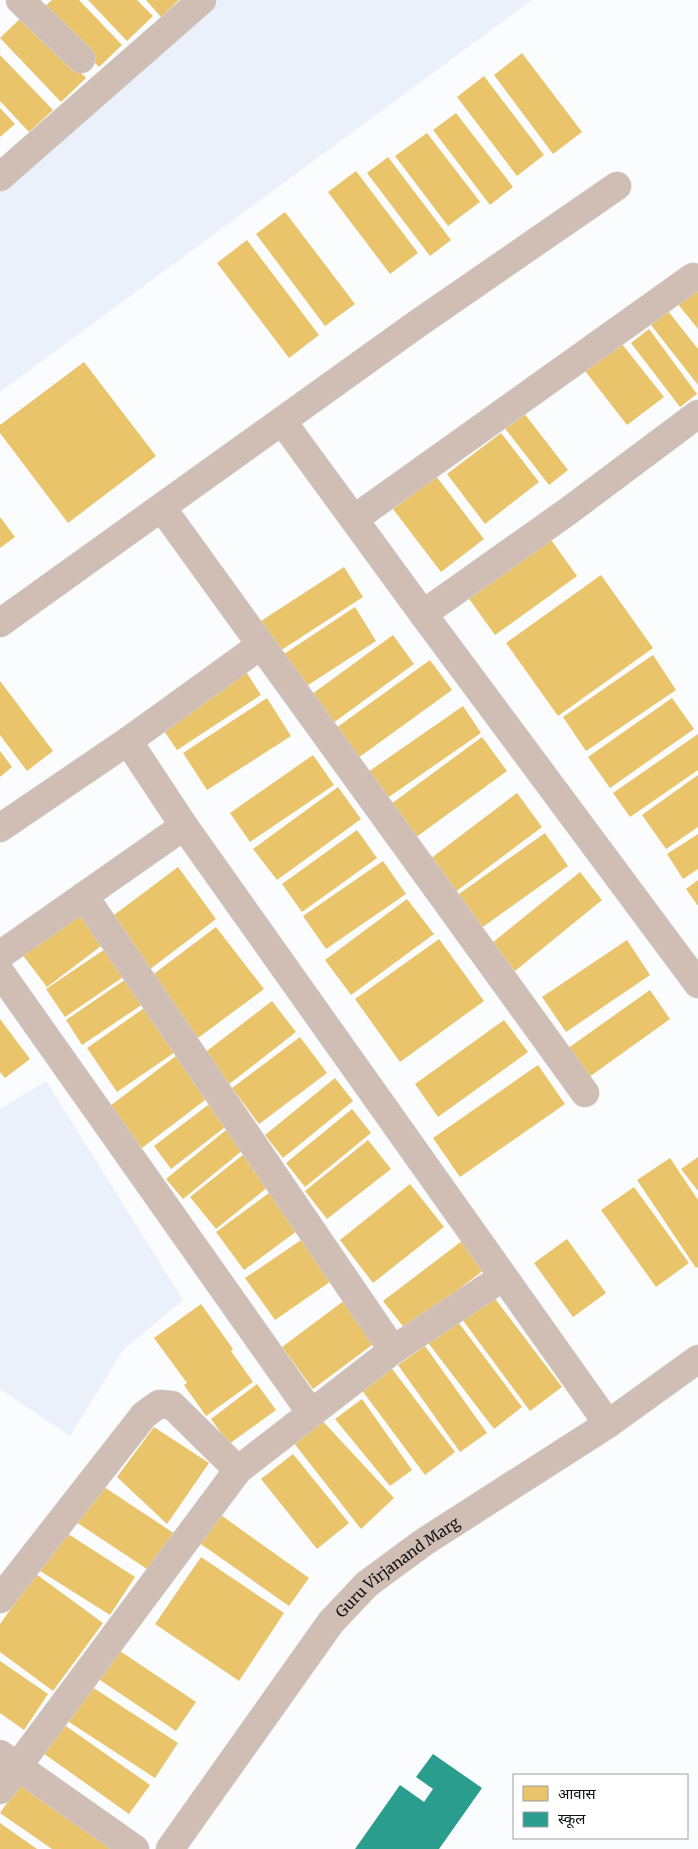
<svg xmlns="http://www.w3.org/2000/svg" width="698" height="1849" font-family="Merriweather,'Noto Sans Devanagari',serif">
  <style>
    .green { fill: #eaf1fa }
    .homes { fill: #e9c46a }
    .schools { fill: #2a9d8f }
    .lines { fill: none; stroke-linecap: round; stroke-linejoin: round }
    .minor-casing { stroke: #d5d6d8; stroke-width: 29 }
    .minor { stroke: #d0beb4; stroke-width: 28 }
    .labels { text-anchor: middle; dominant-baseline: central; stroke-width: 5; stroke-linejoin: round; paint-order: stroke }
    .street-label { font-size: 15px; fill: #0f1114; stroke: #fff }
  </style>
  <rect width="100%" height="100%" fill="#fbfcfd"/>
  <g class="green">
    <polygon points="211,0 532,0 0,392 0,185"/>
    <polygon points="46,1081 183,1300 123,1350 70,1436 0,1389 0,1109"/>
  </g>
  <g class="homes">
    <polygon points="52,0 79,0 122,45 99,67 43,8"/>
    <polygon points="88,0 137,0 153,16 127,41"/>
    <polygon points="146,0 179,0 161,17"/>
    <polygon points="25,14 86,78 61,102 0,38"/>
    <polygon points="522,53 582,132 553,154 494,75"/>
    <polygon points="0,55 53,110 29,132 0,101"/>
    <polygon points="484,76 544,155 517,176 457,97"/>
    <polygon points="0,108 15,124 0,137"/>
    <polygon points="456,113 513,187 490,205 433,130"/>
    <polygon points="427,133 480,202 448,226 395,156"/>
    <polygon points="388,157 451,240 430,256 367,173"/>
    <polygon points="356,171 418,253 390,274 328,192"/>
    <polygon points="285,212 355,304 325,326 256,234"/>
    <polygon points="247,240 319,335 289,358 217,263"/>
    <polygon points="698,286 698,329 677,303"/>
    <polygon points="668,311 698,349 698,385 651,325"/>
    <polygon points="649,329 697,394 680,407 631,343"/>
    <polygon points="618,339 664,397 627,425 582,367"/>
    <polygon points="84,362 156,456 68,523 0,433 0,425"/>
    <polygon points="520,408 568,470 549,485 500,422"/>
    <polygon points="501,433 539,482 485,524 447,474"/>
    <polygon points="436,476 484,539 441,572 393,509"/>
    <polygon points="0,517 15,537 0,548"/>
    <polygon points="544,530 577,576 495,635 462,589"/>
    <polygon points="344,567 363,597 280,651 261,621"/>
    <polygon points="601,575 653,648 558,716 506,643"/>
    <polygon points="355,607 376,641 302,689 281,656"/>
    <polygon points="393,635 414,664 329,726 308,697"/>
    <polygon points="653,655 676,690 586,751 563,717"/>
    <polygon points="430,660 452,690 358,758 336,728"/>
    <polygon points="241,664 261,695 177,750 157,721"/>
    <polygon points="0,681 53,751 27,771 0,735"/>
    <polygon points="267,698 291,736 207,790 183,753"/>
    <polygon points="672,698 694,729 610,788 588,757"/>
    <polygon points="463,706 481,733 386,799 368,772"/>
    <polygon points="698,734 698,770 630,817 613,793"/>
    <polygon points="482,737 507,771 415,838 391,804"/>
    <polygon points="0,751 12,767 0,777"/>
    <polygon points="313,755 334,785 250,842 230,813"/>
    <polygon points="698,775 698,827 666,849 642,815"/>
    <polygon points="338,787 361,819 277,880 253,849"/>
    <polygon points="517,793 542,827 454,893 430,859"/>
    <polygon points="357,830 377,858 302,912 282,884"/>
    <polygon points="545,833 568,866 480,929 456,896"/>
    <polygon points="698,834 698,869 683,879 667,854"/>
    <polygon points="383,861 406,894 326,949 303,916"/>
    <polygon points="178,867 216,919 149,970 110,918"/>
    <polygon points="580,872 602,900 515,971 492,943"/>
    <polygon points="698,880 698,906 686,889"/>
    <polygon points="407,899 434,934 351,995 325,960"/>
    <polygon points="81,902 109,940 47,987 18,949"/>
    <polygon points="216,927 264,989 198,1038 151,976"/>
    <polygon points="439,939 484,1001 400,1062 355,999"/>
    <polygon points="627,940 650,975 566,1032 542,997"/>
    <polygon points="111,945 129,973 65,1017 46,989"/>
    <polygon points="126,979 143,1004 82,1045 66,1020"/>
    <polygon points="650,990 670,1019 585,1080 564,1051"/>
    <polygon points="272,1001 296,1032 228,1085 203,1054"/>
    <polygon points="150,1004 181,1048 117,1092 87,1048"/>
    <polygon points="0,1019 30,1059 5,1078 0,1072"/>
    <polygon points="504,1020 528,1052 438,1117 415,1084"/>
    <polygon points="300,1037 327,1073 259,1124 232,1088"/>
    <polygon points="181,1052 213,1094 142,1148 110,1106"/>
    <polygon points="538,1065 565,1104 460,1177 433,1138"/>
    <polygon points="335,1078 353,1101 283,1158 265,1135"/>
    <polygon points="212,1102 229,1124 171,1169 154,1146"/>
    <polygon points="352,1109 371,1133 305,1187 286,1163"/>
    <polygon points="226,1130 243,1150 183,1199 166,1179"/>
    <polygon points="368,1140 391,1169 327,1219 305,1191"/>
    <polygon points="249,1150 274,1182 216,1229 190,1197"/>
    <polygon points="698,1157 698,1191 681,1169"/>
    <polygon points="670,1158 698,1200 698,1267 696,1268 637,1180"/>
    <polygon points="410,1184 444,1227 373,1283 340,1240"/>
    <polygon points="634,1187 689,1263 656,1287 601,1210"/>
    <polygon points="273,1190 301,1228 244,1270 216,1232"/>
    <polygon points="307,1236 337,1277 275,1320 245,1278"/>
    <polygon points="567,1239 606,1293 573,1317 534,1263"/>
    <polygon points="462,1241 485,1269 406,1330 383,1301"/>
    <polygon points="490,1292 562,1387 530,1411 459,1315"/>
    <polygon points="345,1300 376,1342 313,1389 282,1347"/>
    <polygon points="201,1304 233,1349 231,1351 253,1382 206,1416 184,1385 187,1383 154,1338"/>
    <polygon points="455,1318 522,1407 494,1429 426,1340"/>
    <polygon points="425,1346 487,1433 460,1452 398,1365"/>
    <polygon points="390,1366 455,1452 425,1475 361,1389"/>
    <polygon points="257,1384 276,1410 229,1444 211,1419"/>
    <polygon points="362,1399 412,1470 390,1486 335,1419"/>
    <polygon points="318,1416 394,1498 361,1529 290,1438"/>
    <polygon points="154,1427 209,1463 167,1524 117,1477"/>
    <polygon points="293,1454 349,1523 317,1549 261,1479"/>
    <polygon points="98,1483 175,1534 150,1571 73,1520"/>
    <polygon points="218,1513 309,1578 289,1606 198,1542"/>
    <polygon points="62,1530 135,1577 110,1615 37,1569"/>
    <polygon points="201,1557 284,1613 239,1681 155,1624"/>
    <polygon points="36,1574 103,1623 53,1691 0,1652 0,1624"/>
    <polygon points="117,1649 196,1702 176,1731 97,1678"/>
    <polygon points="0,1661 48,1694 24,1730 0,1713"/>
    <polygon points="89,1685 178,1743 155,1778 66,1720"/>
    <polygon points="63,1724 150,1785 129,1814 43,1753"/>
    <polygon points="25,1777 116,1849 52,1849 0,1813"/>
    <polygon points="0,1823 37,1849 0,1849"/>
  </g>
  <polygon class="schools" points="433,1754 482,1788 439,1849 355,1849 400,1785 424,1802 433,1789 416,1777"/>
  <g class="lines">
    <g class="minor-casing">
      <g id="minor">
        <polyline points="20,0 81,59"/>
        <polyline points="0,177 202,0"/>
        <polyline points="282,421 423,614 698,984"/>
        <polyline points="162,508 585,1093"/>
        <polyline points="354,519 693,277"/>
        <polyline points="423,614 567,512 698,414"/>
        <polyline points="0,623 417,324 617,186"/>
        <polyline points="128,741 184,826 608,1424"/>
        <polyline points="0,828 128,741 261,645"/>
        <polyline points="84,896 393,1350"/>
        <polyline points="0,955 184,826"/>
        <polyline points="0,972 311,1413"/>
        <polyline points="0,1599 144,1415 159,1404 172,1405 238,1470"/>
        <polyline points="0,1754 135,1849"/>
        <polyline points="0,1790 238,1470 393,1350 503,1277"/>
        <path id="s1" d="M 170,1849 L 331,1622 L 367,1584 L 424,1542 L 608,1424 L 698,1359"/>
      </g>
    </g>
    <use href="#minor" class="minor"/>
  </g>
  <g class="labels">
    <g class="street-label">
      <text stroke="none"><textPath href="#s1" startOffset="365">Guru Virjanand Marg</textPath></text>
    </g>
  </g>
  <rect x="513" y="1774" width="175" height="65" fill="#ffffff" stroke="#9fa0a1"/>
  <rect x="523" y="1786" width="25" height="15" fill="#e9c46a" stroke="#9fa0a1"/>
  <text x="558" y="1799" font-size="15" fill="#0f1114">आवास</text>
  <rect x="523" y="1812" width="25" height="15" fill="#2a9d8f" stroke="#9fa0a1"/>
  <text x="558" y="1824" font-size="15" fill="#0f1114">स्कूल</text>
</svg>
